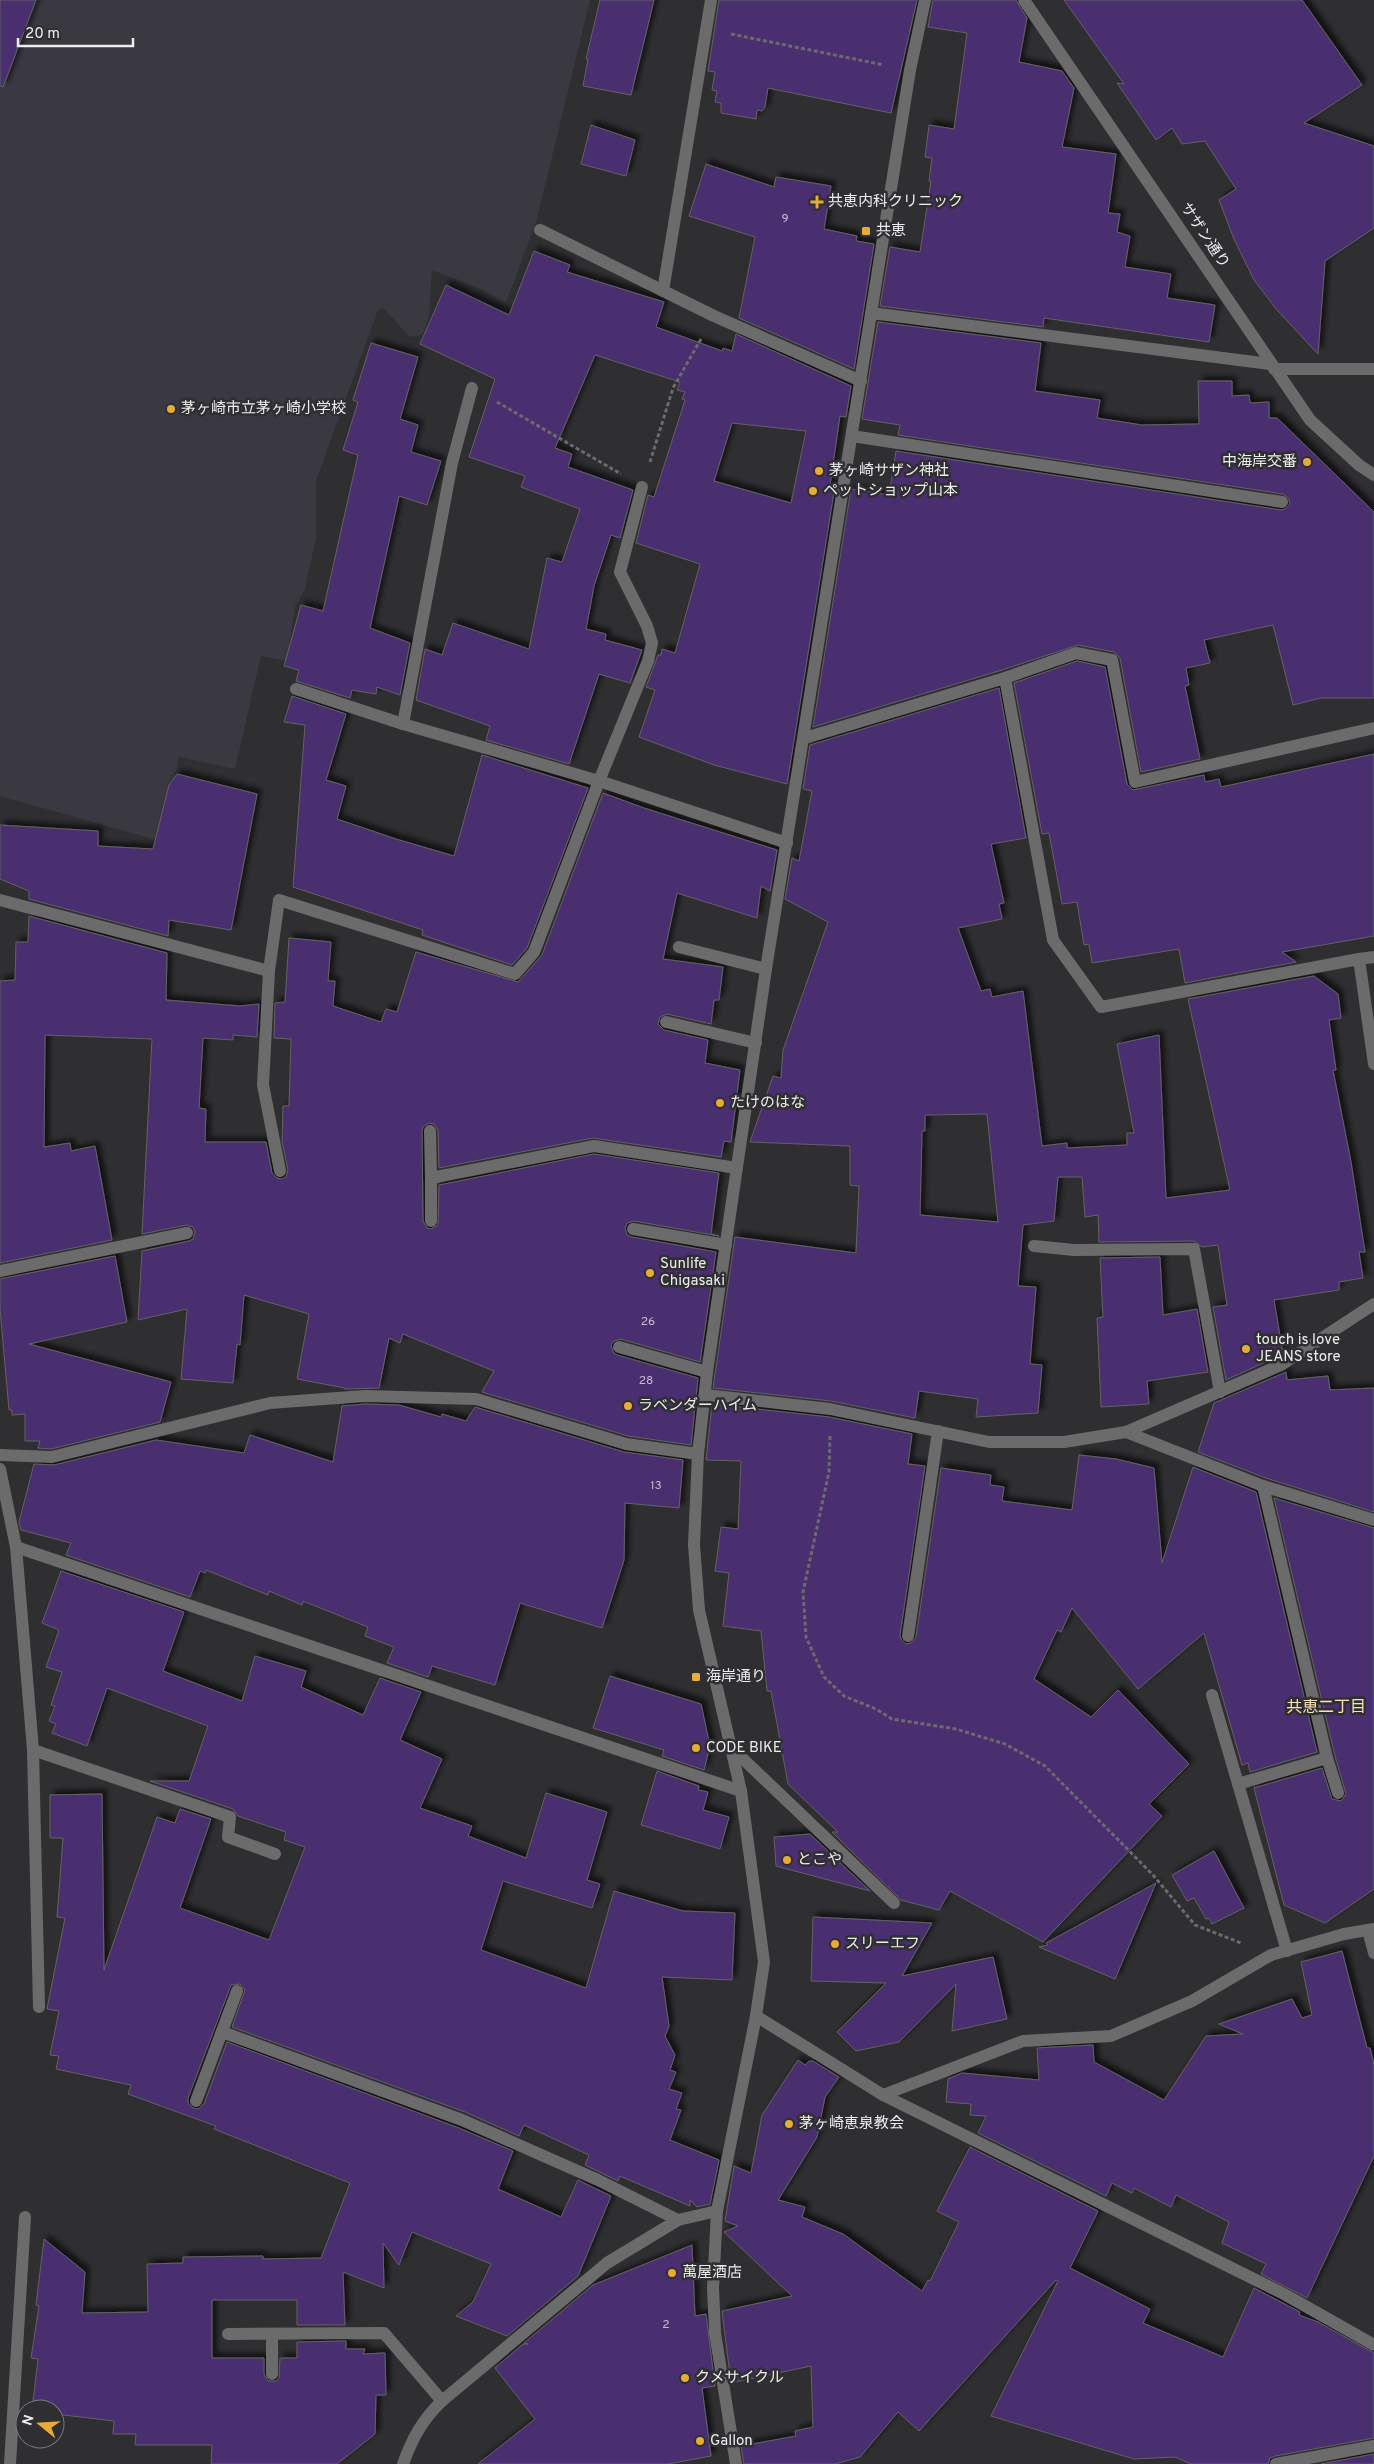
<svg xmlns="http://www.w3.org/2000/svg" width="1374" height="2464" font-family="Overpass,'Noto Sans JP',sans-serif">
  <style>
    .built { fill: #3a3840 }
    .building { fill: #482f6f; stroke: #636265; fill-rule: evenodd; filter: url(#shadow) }
    .lines { fill: none; stroke-linecap: round; stroke-linejoin: round }
    .path { stroke: #6b6a6d; stroke-width: 3; stroke-dasharray: 4 2.5; stroke-linecap: butt }
    .minor { stroke: #6b6b6c; stroke-width: 12 }
    .poi-dot { fill: #e7ac37; stroke: #2f2e31; stroke-width: 2 }
    .labels { text-anchor: middle; dominant-baseline: central; stroke-width: 5; stroke-linejoin: round; paint-order: stroke }
    .number-label { font-size: 12px; fill: #c4bdce }
    .poi-label { font-size: 15px; fill: #edecee; stroke: #2f2e31; text-anchor: start }
    .street-label { font-size: 15px; fill: #edecee; stroke: #2f2e31 }
    .neighbourhood-label { font-size: 16px; fill: #fae0b8; stroke: #2f2e31 }
  </style>
  <defs>
    <filter id="shadow"><feDropShadow dx="4.5" dy="-4.5" stdDeviation="2.5" flood-color="#0009"/></filter>
  </defs>
  <rect width="100%" height="100%" fill="#2f2e31"/>
  <polygon class="built" points="0,0 590,0 537,219 506,303 483,290 432,270 429,317 423,335 410,337 383,308 378,310 316,481 316,538 305,589 295,607 287,661 261,656 235,769 179,757 160,841 0,796"/>
  <g class="building">
    <polygon points="0,0 36,0 3,87 0,86"/>
    <polygon points="600,0 654,0 631,95 583,86 588,59 586,59"/>
    <polygon points="719,0 917,0 891,113 768,88 765,107 762,111 757,110 756,119 721,113 721,103 715,102 717,91 712,90 715,72 708,71"/>
    <polygon points="933,0 1016,0 1027,18 1019,62 1062,71 1074,88 1062,147 1116,154 1108,213 1120,214 1117,232 1130,236 1125,267 1171,274 1167,298 1215,305 1209,342 1044,318 1043,327 880,306 890,247 920,252 931,181 929,181 932,158 925,157 929,125 954,129 967,33 928,27"/>
    <polygon points="1064,0 1302,0 1362,85 1304,123 1374,146 1374,228 1325,261 1318,354 1277,310 1254,280 1234,239 1219,200 1236,189 1205,141 1182,144 1172,128 1156,140 1117,83 1124,84"/>
    <polygon points="591,125 635,140 626,176 581,164"/>
    <polygon points="706,164 774,187 776,177 831,186 824,229 857,236 856,241 874,244 854,369 739,318 755,237 689,216"/>
    <path d="M 534,251 L 570,265 L 567,272 L 664,302 L 656,327 L 722,351 L 723,348 L 732,351 L 736,334 L 851,386 L 846,417 L 840,416 L 830,485 L 835,486 L 787,784 L 714,765 L 639,737 L 655,690 L 646,687 L 658,655 L 661,655 L 662,649 L 675,653 L 700,564 L 636,543 L 648,495 L 654,497 L 685,400 L 682,399 L 685,392 L 677,390 L 680,382 L 595,355 L 555,448 L 572,454 L 568,467 L 633,490 L 620,538 L 611,535 L 594,586 L 586,629 L 606,634 L 605,640 L 642,650 L 630,683 L 599,674 L 569,764 L 486,740 L 490,726 L 416,700 L 425,649 L 442,655 L 453,623 L 529,649 L 547,558 L 562,562 L 580,509 L 521,487 L 525,476 L 469,457 L 495,379 L 420,344 L 446,285 L 509,315 ZM 732,423 L 806,431 L 791,503 L 714,481 Z"/>
    <polygon points="878,322 1041,343 1035,391 1100,400 1097,418 1142,425 1199,424 1198,381 1232,381 1232,396 1249,395 1250,403 1269,402 1269,418 1277,418 1374,512 1374,698 1321,698 1293,705 1273,625 1204,640 1210,663 1186,668 1189,685 1185,686 1200,759 1141,772 1120,658 1114,652 1078,645 1002,670 813,727 851,489 889,495 896,451 1281,510 1285,509 1290,504 1289,499 1283,494 898,435 900,425 862,419"/>
    <polygon points="371,343 418,357 400,419 418,425 411,452 441,461 427,505 399,496 370,628 410,643 400,695 377,687 376,694 352,690 350,698 296,681 299,670 284,666 301,605 323,611 358,455 343,450 358,402 353,400"/>
    <polygon points="1077,661 1105,667 1127,784 1133,790 1204,775 1205,782 1219,779 1221,787 1374,754 1374,936 1282,952 1296,962 1185,983 1179,949 1092,963 1089,944 1084,945 1077,902 1062,904 1049,833 1042,834 1014,683"/>
    <path d="M 999,688 L 1026,838 L 991,844 L 1004,903 L 999,904 L 1002,919 L 958,928 L 981,991 L 990,989 L 992,997 L 1023,991 L 1042,1146 L 1067,1143 L 1067,1148 L 1127,1145 L 1127,1133 L 1134,1133 L 1117,1044 L 1159,1035 L 1166,1198 L 1230,1190 L 1188,999 L 1314,976 L 1338,994 L 1341,1018 L 1329,1020 L 1336,1070 L 1333,1070 L 1351,1162 L 1365,1252 L 1359,1252 L 1363,1278 L 1339,1282 L 1339,1290 L 1274,1300 L 1283,1354 L 1226,1380 L 1213,1307 L 1227,1305 L 1218,1245 L 1202,1247 L 1194,1241 L 1099,1242 L 1098,1215 L 1085,1217 L 1082,1177 L 1058,1177 L 1054,1221 L 1023,1225 L 1018,1286 L 1036,1287 L 1030,1364 L 1042,1365 L 1038,1413 L 976,1417 L 978,1399 L 919,1391 L 915,1418 L 831,1401 L 713,1388 L 735,1237 L 856,1253 L 859,1186 L 850,1185 L 850,1146 L 750,1142 L 773,1076 L 781,1078 L 783,1050 L 828,922 L 785,899 L 792,858 L 799,861 L 812,791 L 803,789 L 810,745 ZM 987,1114 L 998,1222 L 920,1215 L 922,1131 L 925,1131 L 925,1115 Z"/>
    <polygon points="292,696 346,714 326,780 346,786 337,819 396,839 454,856 482,755 588,788 527,948 512,965 422,935 423,930 293,887 305,725 284,722"/>
    <polygon points="177,774 257,794 231,930 169,920 168,936 29,899 29,891 0,879 0,825 98,831 98,846 153,849 169,785"/>
    <polygon points="603,793 644,808 777,850 770,891 761,886 757,918 677,893 663,959 723,967 719,1000 714,1000 711,1024 667,1014 660,1017 658,1024 664,1030 708,1040 705,1063 740,1070 731,1142 724,1141 721,1157 593,1138 439,1168 438,1130 434,1124 429,1123 423,1127 422,1131 423,1221 427,1228 431,1229 438,1225 439,1185 594,1154 719,1173 711,1234 719,1236 634,1221 627,1223 625,1228 627,1235 632,1237 716,1252 700,1362 621,1339 614,1341 611,1345 613,1352 617,1355 698,1378 691,1445 628,1436 482,1392 494,1371 403,1334 400,1343 389,1338 379,1388 345,1389 345,1388 297,1379 309,1314 244,1295 240,1345 237,1344 233,1383 181,1379 187,1309 138,1320 142,1251 189,1241 193,1239 195,1232 193,1227 186,1225 142,1234 152,1039 45,1035 44,1147 70,1143 71,1151 95,1146 112,1240 0,1263 0,981 15,980 16,942 28,942 29,916 167,953 166,1000 240,1006 259,1004 257,1037 233,1035 233,1040 203,1038 199,1108 206,1109 205,1142 266,1142 272,1173 277,1178 282,1179 286,1177 288,1170 282,1141 283,1106 289,1106 291,1039 274,1038 275,1003 285,1002 289,938 331,942 328,981 335,981 333,1006 381,1022 386,1009 397,1012 416,952 518,982 542,955"/>
    <polygon points="115,1256 127,1322 29,1344 171,1382 160,1422 51,1449 38,1448 40,1441 25,1441 25,1414 12,1415 12,1410 9,1410 0,1309 0,1279"/>
    <polygon points="1160,1257 1163,1315 1197,1309 1208,1372 1147,1381 1149,1404 1101,1407 1097,1318 1103,1317 1100,1258"/>
    <polygon points="1286,1372 1287,1380 1328,1376 1330,1390 1374,1388 1374,1512 1266,1478 1198,1452 1214,1403"/>
    <polygon points="365,1404 399,1405 441,1417 442,1414 466,1421 475,1407 624,1452 683,1460 679,1508 625,1503 624,1560 602,1628 520,1603 495,1685 432,1666 428,1677 387,1663 394,1647 365,1636 368,1627 303,1601 302,1605 269,1591 268,1595 206,1570 205,1573 200,1571 190,1597 66,1555 71,1543 21,1530 19,1522 34,1464 54,1465 156,1440 244,1453 250,1435 333,1462 342,1406"/>
    <polygon points="712,1404 829,1417 912,1434 908,1464 925,1466 900,1635 901,1639 906,1644 911,1643 916,1637 941,1468 991,1475 990,1485 1004,1487 1002,1501 1072,1510 1079,1455 1116,1459 1154,1468 1162,1563 1193,1467 1256,1492 1317,1752 1250,1772 1248,1763 1242,1765 1204,1633 1138,1689 1072,1608 1061,1632 1057,1630 1034,1679 1091,1717 1118,1690 1189,1764 1149,1804 1162,1816 1043,1942 950,1891 939,1910 901,1900 832,1832 838,1832 788,1784 771,1691 767,1691 761,1631 723,1626 729,1573 715,1571 721,1527 738,1529 741,1461 706,1460"/>
    <polygon points="1274,1498 1374,1528 1374,1889 1325,1923 1284,1905 1254,1788 1322,1768 1332,1799 1341,1801 1346,1794 1335,1756"/>
    <polygon points="61,1571 184,1612 163,1671 242,1701 255,1656 306,1671 301,1687 363,1715 380,1678 421,1692 400,1740 442,1759 420,1808 472,1826 468,1836 526,1858 546,1793 607,1812 587,1880 600,1884 592,1908 503,1881 481,1950 586,1988 614,1891 683,1911 735,1913 732,1980 662,1977 669,2026 665,2036 675,2055 670,2070 676,2072 669,2089 682,2093 676,2109 681,2110 670,2140 719,2160 710,2204 697,2207 690,2200 690,2206 620,2176 618,2181 585,2165 589,2155 524,2125 519,2136 465,2112 232,2027 245,1990 240,1984 231,1985 188,2098 188,2103 193,2108 198,2109 204,2104 227,2042 459,2128 513,2151 498,2189 561,2217 578,2180 611,2196 578,2276 507,2336 456,2316 473,2302 491,2264 412,2232 399,2265 383,2243 384,2288 343,2272 345,2325 297,2325 297,2300 212,2300 212,2358 264,2358 264,2374 268,2381 276,2381 279,2378 280,2358 297,2358 297,2342 346,2341 346,2349 365,2349 363,2354 385,2353 386,2395 376,2395 375,2434 337,2464 211,2464 212,2445 135,2445 136,2434 113,2434 114,2421 55,2414 55,2409 37,2409 38,2402 33,2401 38,2359 31,2358 39,2306 36,2305 44,2239 85,2272 82,2313 148,2312 147,2264 183,2263 183,2257 263,2256 263,2259 321,2258 350,2183 214,2129 216,2126 128,2094 131,2085 56,2069 59,2056 50,2055 59,2011 47,2009 65,1918 57,1917 63,1838 50,1838 50,1795 102,1794 104,1970 157,1817 175,1823 180,1809 211,1819 180,1908 269,1940 305,1847 284,1840 286,1832 238,1816 233,1809 150,1781 189,1781 208,1726 107,1688 87,1746 52,1733 56,1724 49,1721 55,1706 51,1705 62,1672 46,1667 59,1630 42,1623"/>
    <polygon points="610,1676 701,1704 710,1746 704,1770 662,1756 664,1750 593,1728"/>
    <polygon points="657,1771 699,1786 698,1790 708,1792 703,1810 729,1817 720,1849 641,1825"/>
    <polygon points="810,1834 870,1891 776,1866 774,1837"/>
    <polygon points="1214,1851 1244,1908 1212,1924 1209,1918 1206,1919 1194,1898 1187,1901 1172,1875"/>
    <polygon points="1156,1883 1115,1979 1039,1947 1048,1945 1046,1943"/>
    <polygon points="813,1917 932,1923 902,1976 993,1957 1007,2019 952,2031 956,1984 899,2042 856,2051 837,2032 886,1983 811,1981"/>
    <polygon points="1342,1951 1367,2048 1370,2048 1374,2065 1374,2156 1307,2298 1261,2274 1266,2264 1222,2243 1229,2222 1176,2195 1171,2207 1134,2188 1132,2193 1112,2183 1106,2196 978,2133 986,2116 970,2115 971,2104 946,2102 948,2079 962,2073 1039,2080 1037,2048 1093,2045 1094,2062 1164,2100 1206,2036 1243,2034 1219,2024 1292,1999 1302,2018 1312,2015 1301,1962"/>
    <polygon points="798,2060 805,2065 809,2061 813,2061 839,2077 825,2097 817,2137 778,2200 805,2207 802,2217 843,2234 922,2291 928,2280 930,2281 959,2222 937,2211 970,2147 1098,2211 1070,2268 1150,2309 1143,2323 1223,2357 1254,2288 1300,2312 1299,2315 1318,2322 1374,2353 1374,2438 1275,2456 1270,2458 1268,2464 1191,2464 1175,2457 1134,2459 991,2416 1058,2281 1056,2280 919,2431 898,2412 860,2457 835,2464 744,2464 741,2446 796,2436 795,2431 813,2427 811,2366 731,2383 722,2311 792,2296 724,2232 738,2226 725,2221 734,2166 751,2173 762,2115"/>
    <polygon points="692,2245 695,2316 706,2314 715,2386 702,2388 711,2456 668,2464 478,2464 535,2419 495,2368 523,2344 528,2344 524,2343 593,2285"/>
    <polygon points="1374,2454 1374,2464 1321,2464"/>
  </g>
  <g class="lines">
    <g class="path">
      <polyline points="731,34 884,65"/>
      <polyline points="497,402 621,474"/>
      <polyline points="650,462 673,388 701,339"/>
      <polyline points="830,1436 829,1472 803,1592 806,1637 824,1677 844,1696 876,1709 892,1719 956,1729 1005,1744 1045,1766 1153,1875 1195,1925 1241,1943"/>
    </g>
    <g class="minor">
      <polyline points="1024,0 1310,420 1359,465 1374,475"/>
      <polyline points="540,230 714,316 861,381"/>
      <polyline points="663,291 711,0"/>
      <polyline points="871,313 1270,364"/>
      <polyline points="1274,369 1374,369"/>
      <polyline points="852,436 1282,502"/>
      <polyline points="1005,678 1076,653 1112,660 1135,782 1374,728"/>
      <polyline points="296,689 403,724 599,781 787,843"/>
      <polyline points="403,724 452,463 472,388"/>
      <polyline points="805,738 1005,678 1053,940 1101,1007 1359,959 1374,1064"/>
      <polyline points="0,900 269,971"/>
      <polyline points="679,947 766,969"/>
      <polyline points="1359,959 1374,957"/>
      <polyline points="666,1022 756,1043"/>
      <polyline points="430,1131 431,1178 594,1146 737,1168"/>
      <polyline points="280,1171 263,1085 269,971 279,900 515,974 534,952 599,781 648,661 652,643 647,626 620,572 642,487"/>
      <polyline points="431,1178 431,1221"/>
      <polyline points="633,1229 726,1245"/>
      <polyline points="1034,1246 1074,1250 1194,1249 1220,1392"/>
      <polyline points="0,1271 187,1233"/>
      <polyline points="619,1347 707,1372"/>
      <polyline points="706,1395 830,1409 989,1442 1064,1442 1126,1432 1281,1365 1374,1304"/>
      <polyline points="1126,1432 1263,1486 1374,1520"/>
      <polyline points="0,1455 52,1457 270,1403 365,1396 476,1399 626,1444 698,1454"/>
      <polyline points="0,1469 16,1547 33,1750 39,2007"/>
      <polyline points="16,1547 741,1791"/>
      <polyline points="908,1636 938,1431"/>
      <polyline points="1212,1695 1287,1951"/>
      <polyline points="732,1746 741,1757 894,1903"/>
      <polyline points="33,1750 230,1817 228,1837 275,1854"/>
      <polyline points="1327,1758 1338,1793"/>
      <polyline points="1238,1784 1327,1758 1263,1486"/>
      <polyline points="1368,1930 1374,1953"/>
      <polyline points="756,2016 883,2095 1284,2294 1374,2345"/>
      <polyline points="222,2032 462,2120 598,2180 678,2220"/>
      <polyline points="883,2095 1023,2041 1111,2036 1192,2001 1271,1955 1344,1934 1374,1929"/>
      <polyline points="196,2101 237,1991"/>
      <polyline points="228,2334 384,2333 442,2401"/>
      <polyline points="272,2334 272,2374"/>
      <polyline points="10,2464 25,2217"/>
      <path d="M 403,2464 C 412,2439 422,2420 442,2401 L 607,2263 L 678,2220 L 717,2211"/>
      <polyline points="736,2464 715,2333 713,2288 717,2211 756,2016 764,1962 741,1791 699,1610 694,1545 698,1454 707,1372 766,969 910,70 925,0"/>
      <polyline points="1276,2464 1374,2446"/>
    </g>
  </g>
  <g class="poi-dot">
    <path d="M814.5 194.5h5v5h5v5h-5v5h-5v-5h-5v-5h5z"/>
    <rect x="861" y="226" width="10" height="10" rx="2.5"/>
    <circle cx="171" cy="409" r="5"/>
    <circle cx="1307" cy="462" r="5"/>
    <circle cx="819" cy="471" r="5"/>
    <circle cx="813" cy="491" r="5"/>
    <circle cx="720" cy="1103" r="5"/>
    <circle cx="650" cy="1273" r="5"/>
    <circle cx="1246" cy="1349" r="5"/>
    <circle cx="628" cy="1406" r="5"/>
    <rect x="691" y="1672" width="10" height="10" rx="2.5"/>
    <circle cx="696" cy="1748" r="5"/>
    <circle cx="787" cy="1860" r="5"/>
    <circle cx="835" cy="1944" r="5"/>
    <circle cx="789" cy="2124" r="5"/>
    <circle cx="672" cy="2273" r="5"/>
    <circle cx="685" cy="2378" r="5"/>
    <circle cx="700" cy="2441" r="5"/>
  </g>
  <g class="labels">
    <g class="number-label">
      <text x="785" y="219">9</text>
      <text x="648" y="1322">26</text>
      <text x="646" y="1381">28</text>
      <text x="656" y="1486">13</text>
      <text x="666" y="2325">2</text>
    </g>
    <g class="poi-label">
      <text x="828" y="202">共恵内科クリニック</text>
      <text x="876" y="231">共恵</text>
      <text x="181" y="409">茅ヶ崎市立茅ヶ崎小学校</text>
      <text x="1297" y="462" text-anchor="end">中海岸交番</text>
      <text x="829" y="471">茅ヶ崎サザン神社</text>
      <text x="823" y="491">ペットショップ山本</text>
      <text x="730" y="1103">たけのはな</text>
      <text x="660" y="1264">Sunlife<tspan x="660" dy="17">Chigasaki</tspan></text>
      <text x="1256" y="1340">touch is love<tspan x="1256" dy="17">JEANS store</tspan></text>
      <text x="638" y="1406">ラベンダーハイム</text>
      <text x="706" y="1677">海岸通り</text>
      <text x="706" y="1748">CODE BIKE</text>
      <text x="797" y="1860">とこや</text>
      <text x="845" y="1944">スリーエフ</text>
      <text x="799" y="2124">茅ヶ崎恵泉教会</text>
      <text x="682" y="2273">萬屋酒店</text>
      <text x="695" y="2378">クメサイクル</text>
      <text x="710" y="2441">Gallon</text>
    </g>
    <g class="street-label">
      <text transform="translate(1204 236) rotate(56)">サザン通り</text>
    </g>
    <g class="neighbourhood-label">
      <text x="1326" y="1708">共恵二丁目</text>
    </g>
  </g>
  <g transform="translate(40 2424) rotate(288)"><circle r="24" fill="#2f2e31" stroke="#7b7a7d"/>
  <path d="M0-4L9 19L0 12L-9 19Z" fill="#e7ac37"/>
  <text y="-8" font-size="14" font-weight="bold" text-anchor="middle" fill="#edecee">N</text>
  </g>
  <path d="M18 38v8h115v-8" fill="none" stroke="#edecee" stroke-width="2.5"/>
  <text x="25" y="38" font-size="15" fill="#edecee" stroke="#2f2e31" stroke-width="4" paint-order="stroke">20 m</text>
</svg>
